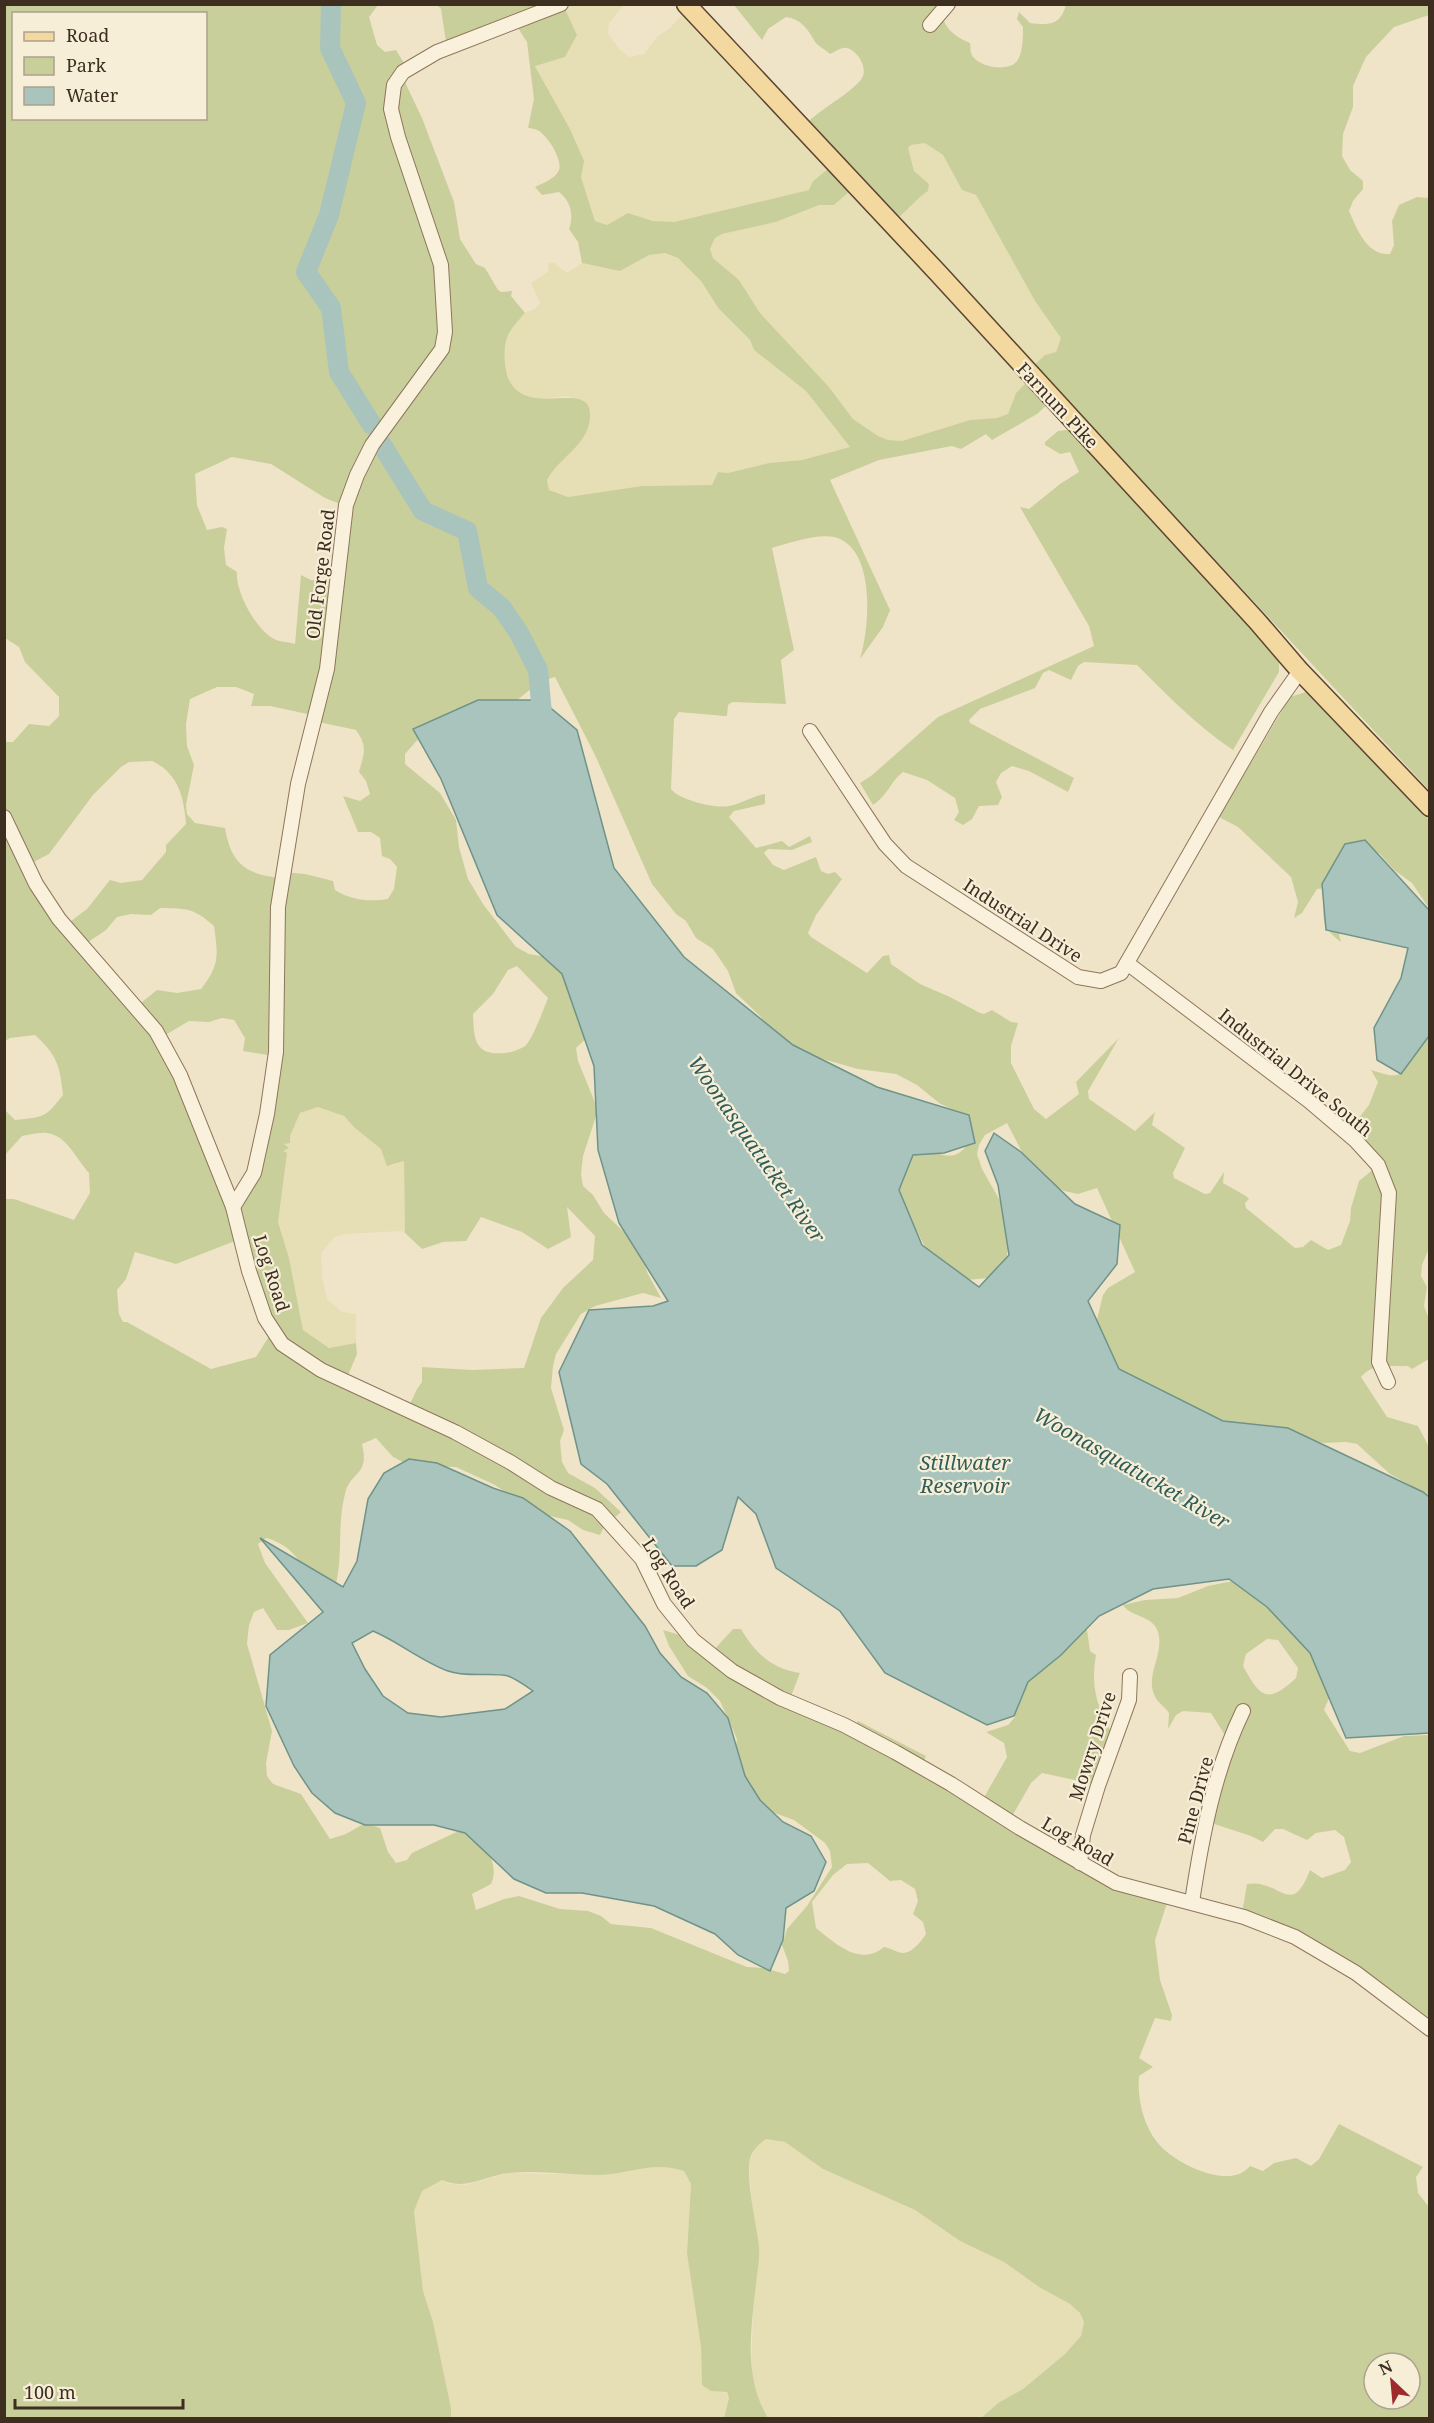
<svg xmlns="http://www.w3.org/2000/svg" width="1434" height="2423" font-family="'Noto Serif',serif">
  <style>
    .farmland { fill: #e6deb5 }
    .green { fill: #c9cf9b; fill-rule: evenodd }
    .water { fill: #a9c4bc; stroke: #6f938a; stroke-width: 1.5; fill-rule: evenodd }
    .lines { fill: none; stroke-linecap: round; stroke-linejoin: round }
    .river { stroke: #a9c4bc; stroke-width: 20 }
    .minor-casing { stroke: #8d765c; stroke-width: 16 }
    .major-casing { stroke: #5b4430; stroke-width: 21 }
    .minor { stroke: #faf1dc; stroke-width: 14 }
    .major { stroke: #f3d9a0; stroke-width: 18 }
    .labels { text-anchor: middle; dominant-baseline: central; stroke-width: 4.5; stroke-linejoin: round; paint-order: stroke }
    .street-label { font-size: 18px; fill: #3d2e20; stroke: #f7eed8 }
    .water-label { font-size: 20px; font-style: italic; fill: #2f5d5a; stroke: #f7eed8 }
  </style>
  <rect width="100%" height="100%" fill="#f0e4c8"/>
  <g class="farmland">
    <polygon points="567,5 624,5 609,23 608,34 620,50 629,57 644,54 657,37 670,28 688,8 831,165 813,181 810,190 674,222 653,221 628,213 607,225 595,221 581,177 583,161 570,129 535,65 565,57 577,35 564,6"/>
    <polygon points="925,143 943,155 962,190 976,195 1035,301 1062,338 1056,352 1045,355 1029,370 1031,378 1016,393 1008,414 997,418 970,420 902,441 888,440 877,436 853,419 829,387 760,313 739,280 713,258 710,249 715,238 722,234 776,222 819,205 834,205 855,186 909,209 914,201 928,191 929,184 914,171 908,148 911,145"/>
    <polygon points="665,253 678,258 701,281 719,309 750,340 754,350 806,391 850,447 802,460 769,463 728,473 718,472 712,485 642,486 568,497 549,490 547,480 570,396 534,399 519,393 511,385 506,369 504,345 510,330 525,313 535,309 540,303 531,283 548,272 549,262 554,263 567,273 582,263 620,271 648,255"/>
    <polygon points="318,1107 344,1116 355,1128 381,1149 391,1166 404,1161 405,1233 401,1231 345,1234 335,1237 321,1253 322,1276 327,1299 342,1312 356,1314 356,1343 329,1348 303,1330 289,1258 278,1222 283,1144 290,1136 300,1113"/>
    <polygon points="766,2139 785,2142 823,2169 915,2210 960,2241 1004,2262 1039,2287 1070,2304 1080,2313 1084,2322 1081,2337 1065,2354 1023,2389 998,2403 981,2418 844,2418 837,2416 835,2418 768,2418 757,2400 751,2374 753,2314 759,2249 752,2211 749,2163 755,2147"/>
    <polygon points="671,2166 684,2171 691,2184 687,2253 701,2347 702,2385 711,2391 726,2392 729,2398 724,2418 451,2418 451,2408 433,2322 423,2291 414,2211 422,2191 442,2180 451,2184 465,2185 509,2173 606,2175 629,2169"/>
  </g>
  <g class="green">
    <path d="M 5,5 L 378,5 L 369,17 L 377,45 L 385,52 L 396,50 L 407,68 L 403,78 L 422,118 L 454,202 L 460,239 L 476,264 L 485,268 L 498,290 L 501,292 L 512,291 L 511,296 L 525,313 C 509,331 503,337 505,362 C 510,431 593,372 590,417 C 589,445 558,458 547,480 L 549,490 L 568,497 L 642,486 L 712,485 L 718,472 L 728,473 L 769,463 L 802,460 L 850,447 L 806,391 L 754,350 L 750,340 L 719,309 L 701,281 L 678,258 L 665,253 L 649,255 L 620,271 L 582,263 L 578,242 L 569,229 C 574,216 571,201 559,192 L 542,195 L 535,187 C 543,183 555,179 559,170 C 563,160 547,134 537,130 C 536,129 529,128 528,128 L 534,99 L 527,42 L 518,28 L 565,9 L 577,35 L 565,57 L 535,66 L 570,129 L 584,161 L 581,177 L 595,221 L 607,225 L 628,213 L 653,221 L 674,222 L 809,190 L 813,181 L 830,167 L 851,190 L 834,205 L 819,205 L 776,222 L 722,234 L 715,238 L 710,249 L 713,258 L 739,280 L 760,313 L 829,387 L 853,419 L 878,436 L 888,440 L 902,441 L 970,420 L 997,418 L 1008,414 L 1016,393 L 1027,382 L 1047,405 L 1037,414 L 992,440 L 986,434 L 961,449 L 952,446 L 879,460 L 830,480 L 890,610 L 883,627 L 860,659 C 869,629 876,556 840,539 C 823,531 790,543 772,548 L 794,650 L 781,660 L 786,704 L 732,702 L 728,705 L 727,716 L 724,716 L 679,712 L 674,719 L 671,789 C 679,800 716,809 729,806 C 741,804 752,796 765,794 L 765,804 L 734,811 L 729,817 L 756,848 L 782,841 L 789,847 L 810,836 L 812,842 L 792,850 L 768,849 L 764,853 L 773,865 L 784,870 L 816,857 L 821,871 L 828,874 L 835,872 L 842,879 L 816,915 L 808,933 L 811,937 L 867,973 L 883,956 L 889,955 L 891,964 L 920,984 L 950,997 L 980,1013 L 984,1014 L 992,1010 L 1011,1022 L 1018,1023 L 1011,1046 L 1011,1063 L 1034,1109 L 1046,1119 L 1079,1094 L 1076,1082 L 1119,1038 L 1088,1091 L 1089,1099 L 1135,1131 L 1155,1112 L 1152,1125 L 1185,1148 L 1173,1173 L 1174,1178 L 1205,1194 L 1210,1193 L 1224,1172 L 1223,1183 L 1246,1196 L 1249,1199 L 1245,1203 L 1246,1208 L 1295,1248 L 1303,1247 L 1311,1240 L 1328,1250 L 1341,1245 L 1350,1221 L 1351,1208 L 1359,1181 L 1376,1167 L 1347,1133 L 1369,1105 L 1378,1082 L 1371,1070 C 1379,1072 1392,1078 1399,1074 C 1409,1069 1423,1036 1429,1026 L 1430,1246 L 1422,1265 L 1421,1276 L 1427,1287 L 1424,1306 L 1429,1319 L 1429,1359 L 1412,1369 L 1408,1366 C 1390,1367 1373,1362 1361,1377 L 1387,1417 L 1418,1426 L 1429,1447 L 1429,1506 L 1425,1497 L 1410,1485 L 1390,1474 L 1357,1444 L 1346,1442 L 1324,1443 L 1262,1432 L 1252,1424 L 1184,1420 L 1090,1348 L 1103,1295 L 1108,1288 L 1135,1272 L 1097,1188 L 1078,1194 L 1064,1191 L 1053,1184 L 1024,1156 L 1007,1123 L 985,1135 L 979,1145 L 977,1154 L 982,1169 L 1012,1222 L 1006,1261 L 989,1278 L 966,1280 L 931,1259 L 916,1229 L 897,1205 L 903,1161 C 908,1159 915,1153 921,1153 C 942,1149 953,1167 969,1142 L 964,1115 L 939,1103 L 917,1085 L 896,1074 L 858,1069 L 812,1056 L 776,1037 L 761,1017 L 736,993 L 728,971 L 713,949 L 696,938 L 686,921 L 676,914 L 652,884 L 595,755 L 555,677 C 531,684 529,693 510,705 L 420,737 L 405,754 L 405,764 L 440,793 L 456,820 L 459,847 L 468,879 L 483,904 L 516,947 L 529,954 L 553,958 L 563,966 L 592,1033 L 576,1048 L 578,1061 L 598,1110 L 583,1156 L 581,1174 L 583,1186 L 593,1195 L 604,1213 L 636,1243 L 648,1274 L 661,1298 L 643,1293 L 595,1306 L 581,1314 L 556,1354 L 553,1366 L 551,1388 L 564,1430 L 560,1441 L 562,1462 L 568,1473 L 595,1488 L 621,1512 L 604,1527 L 600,1535 L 583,1530 L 568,1520 L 536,1513 L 495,1485 L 456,1467 L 416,1466 L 405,1463 L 393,1457 L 376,1438 L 362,1444 C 370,1477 350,1471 345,1494 C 337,1524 343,1554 336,1584 L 309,1576 C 297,1557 290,1545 266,1538 L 258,1544 L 265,1563 L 308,1623 L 289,1630 L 277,1630 L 263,1608 L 254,1612 L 249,1625 L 247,1644 L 272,1731 L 266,1763 L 267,1776 L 273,1784 L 301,1794 L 330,1839 L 346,1834 L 365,1823 L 380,1828 L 388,1852 L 396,1863 L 407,1860 L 412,1853 L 467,1827 C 482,1840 501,1863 491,1884 L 472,1894 L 476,1910 L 504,1899 L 519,1896 L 560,1909 L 588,1911 L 601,1916 L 611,1924 L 651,1928 L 747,1967 L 764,1968 L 785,1974 L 789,1971 L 788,1961 L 782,1945 L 787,1929 L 807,1906 L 832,1867 L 830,1851 L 825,1843 L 794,1820 L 769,1811 L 752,1798 L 735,1754 L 737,1739 L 720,1701 L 707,1688 L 688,1676 L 669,1646 L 663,1630 L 690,1638 L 712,1652 L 733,1629 L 741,1629 C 755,1653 772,1669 800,1673 L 790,1699 L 854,1728 L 858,1721 L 926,1756 L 922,1765 L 982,1801 L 1007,1757 L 1004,1743 L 986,1732 L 1008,1725 L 1015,1717 L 1014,1701 L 1021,1683 L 1085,1616 L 1090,1651 L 1096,1655 C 1090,1690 1098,1709 1115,1739 L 1098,1785 L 1042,1773 L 1031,1783 L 1011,1818 L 1073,1858 L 1168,1900 L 1155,1940 L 1160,1980 L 1172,2015 L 1171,2021 L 1155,2018 L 1139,2058 L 1153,2067 L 1139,2076 C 1137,2098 1143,2124 1157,2142 C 1172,2162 1230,2192 1250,2166 L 1263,2171 L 1274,2163 L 1296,2158 L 1311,2166 L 1319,2159 L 1339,2124 L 1423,2167 L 1416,2177 L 1418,2193 L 1429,2207 L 1429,2418 L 981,2418 L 998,2403 L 1023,2389 L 1065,2354 L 1081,2336 L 1084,2322 L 1080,2313 L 1070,2304 L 1039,2287 L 1004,2262 L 960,2241 L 915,2210 L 823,2169 L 785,2142 L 766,2139 C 757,2145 750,2152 749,2165 C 748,2193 756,2220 759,2247 C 760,2259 757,2272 756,2284 C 751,2331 743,2376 768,2418 L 724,2418 L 729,2398 L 727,2392 L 711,2391 L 702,2385 L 701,2347 L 687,2253 L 691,2184 L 684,2171 C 653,2160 627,2175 597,2175 C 568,2175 537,2170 509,2173 C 484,2176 466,2191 442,2180 L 422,2191 L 414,2211 L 423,2291 L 433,2322 L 451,2408 L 451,2418 L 5,2418 L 4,1196 L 6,1199 L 14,1199 L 74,1220 L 90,1193 L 89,1173 C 77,1160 66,1134 46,1133 C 39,1132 29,1135 22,1136 L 5,1155 L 5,1110 L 15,1120 C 44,1117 45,1118 63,1095 C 60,1066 57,1055 35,1035 L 10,1038 L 5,1041 L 5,742 L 13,742 L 29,724 L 49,726 L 59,716 L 59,697 L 25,662 L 19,647 L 5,638 ZM 14,14 L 206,14 L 206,118 L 14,118 ZM 232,457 L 271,464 L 325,498 L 345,506 L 336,581 L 311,580 L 301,575 L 295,644 C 289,642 282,642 276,640 C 257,632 235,592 237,572 L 226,565 L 224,548 L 227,529 L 222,527 L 207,530 L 197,505 L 195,474 ZM 217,687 L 236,687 L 254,694 L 251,706 L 270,706 L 312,715 L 314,721 L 356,730 C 368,747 364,753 359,772 L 366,781 L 370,794 L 360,801 L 343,796 L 358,832 L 371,832 L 380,838 L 382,856 L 390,859 L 397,867 L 394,889 L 388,899 C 369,902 351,900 335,890 L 333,881 L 305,874 L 283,872 L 280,878 C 245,874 231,863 225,828 L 195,823 L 187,814 L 186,805 L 194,765 L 187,746 L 186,724 L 190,699 ZM 152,761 C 178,773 184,797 186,824 L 166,845 L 166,852 L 142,880 L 121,883 L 110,880 L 87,909 L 66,925 L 28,865 L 49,854 L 93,795 L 121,767 L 129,762 ZM 160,908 C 187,909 192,907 214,926 C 218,955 220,965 201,989 L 177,993 L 157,990 L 137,1006 L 84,945 L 106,930 L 117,917 L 131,914 L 151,915 ZM 517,966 L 548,998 C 544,1008 533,1038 526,1045 C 522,1049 510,1053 504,1053 C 474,1056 474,1038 473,1014 L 493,994 L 508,970 ZM 222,1018 L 234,1020 L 245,1038 L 243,1051 L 273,1056 L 254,1169 L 231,1202 L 162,1037 L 189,1021 L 209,1022 ZM 318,1107 L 344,1116 L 355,1128 L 381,1149 L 387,1166 L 404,1161 L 405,1233 L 422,1249 L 443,1242 L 466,1241 L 481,1217 L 522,1232 L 548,1249 L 571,1237 L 567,1207 L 595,1236 L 593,1260 L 563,1288 L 541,1318 L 524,1368 L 472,1370 L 422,1367 L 422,1382 L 417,1389 L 408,1408 L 346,1380 L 357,1354 L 356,1343 L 329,1348 L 303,1330 L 289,1258 L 278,1222 L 287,1153 L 283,1151 L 289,1148 L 284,1144 L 290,1143 L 290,1136 L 300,1113 ZM 240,1239 L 273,1330 L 256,1357 L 211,1369 L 127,1322 L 123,1322 L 119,1314 L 117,1290 L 126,1279 L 135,1252 L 176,1264 ZM 868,1863 L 890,1881 L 901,1880 L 915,1889 L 918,1901 L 913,1914 L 923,1922 L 926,1934 C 920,1943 909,1957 898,1952 C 892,1950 890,1948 884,1947 C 860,1967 836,1944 816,1928 L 812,1902 L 833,1875 L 847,1864 ZM 1374,2363 L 1410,2363 L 1410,2399 L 1374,2399 Z"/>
    <polygon points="437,5 549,5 446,42 441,9"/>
    <path d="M 734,5 L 939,5 C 943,26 951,35 970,43 C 971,46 970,50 971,53 C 976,67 1008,73 1017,61 C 1023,53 1023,37 1023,27 L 1017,19 L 1019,12 L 1030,23 C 1049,25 1060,26 1066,5 L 1429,5 L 1429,15 L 1394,27 L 1366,57 L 1353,86 L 1353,107 L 1343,134 L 1342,156 L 1350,170 L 1363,181 L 1363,189 L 1353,201 L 1349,211 C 1357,229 1367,256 1390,254 L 1394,245 L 1392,221 L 1399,205 L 1417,197 L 1429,198 L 1429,790 L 1034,365 L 1045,355 L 1056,352 L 1061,338 L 1035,301 L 976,195 L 962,190 L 943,155 L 925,143 L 911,145 L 908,148 L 914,171 L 929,184 L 928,191 C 916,199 909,209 898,218 L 808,122 C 822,108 853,92 862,78 C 868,68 858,51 847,48 C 841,47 835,52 830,54 C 826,50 818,46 815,42 C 808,29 801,19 786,17 L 768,29 L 762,40 Z"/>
    <path d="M 1066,430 L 1076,433 L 1274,650 L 1279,661 L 1279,672 L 1233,750 C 1197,726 1167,695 1137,665 L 1084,662 L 1078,666 L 1071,680 L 1049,670 L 1043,673 L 1035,688 L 980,709 L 969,720 L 970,723 L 1074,778 L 1068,792 L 1029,771 L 1012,766 L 1001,773 L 996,782 L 1002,797 L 998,805 L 979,806 L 972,819 L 963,825 L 954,820 L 959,812 L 955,798 L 927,780 L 903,772 C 890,782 889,794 873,805 L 860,783 L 871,776 L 938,717 L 1094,646 L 1089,626 L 1020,507 L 1029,509 L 1060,484 L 1079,472 L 1070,452 L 1060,454 L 1045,445 L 1045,442 L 1058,431 Z"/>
    <path d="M 1309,691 L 1429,820 L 1429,908 L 1412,883 L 1394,870 L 1380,854 L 1370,849 L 1334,914 L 1341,942 C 1329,933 1321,924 1324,908 C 1326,900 1329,896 1326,888 L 1317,889 L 1302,913 L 1294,918 L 1298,902 L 1291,877 L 1238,827 L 1219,817 L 1290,697 Z"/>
    <path d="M 1233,1581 L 1294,1610 L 1329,1698 L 1324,1710 L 1350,1751 L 1360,1753 L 1404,1736 L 1429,1735 L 1429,2031 L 1414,2018 L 1289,1937 L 1241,1919 L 1247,1884 C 1280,1878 1291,1920 1310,1870 L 1322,1878 L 1345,1870 L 1351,1862 L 1344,1837 L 1335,1830 L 1316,1833 L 1307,1840 L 1283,1829 L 1275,1829 L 1263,1842 L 1251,1836 L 1205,1821 L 1228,1740 L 1211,1713 L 1183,1711 L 1176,1715 L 1168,1729 L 1169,1713 C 1166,1708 1160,1704 1157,1700 C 1142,1678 1165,1656 1158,1632 C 1153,1615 1130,1617 1123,1605 L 1145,1600 L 1178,1598 L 1208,1586 ZM 1267,1639 L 1278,1640 L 1298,1668 L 1296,1678 C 1267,1705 1260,1697 1243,1666 L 1246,1654 Z"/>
  </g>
  <g class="water">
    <polygon points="478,700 541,700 577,730 614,868 684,957 793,1045 877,1087 969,1115 975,1143 944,1153 913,1155 899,1190 922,1245 979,1287 1009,1255 998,1185 985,1151 994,1133 1021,1152 1075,1204 1120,1225 1117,1264 1088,1301 1119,1369 1223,1421 1288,1428 1423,1492 1429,1497 1429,1733 1346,1738 1310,1653 1267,1607 1229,1579 1153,1589 1099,1616 1061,1655 1028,1682 1014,1716 987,1725 885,1673 840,1611 776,1568 756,1514 738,1497 722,1550 696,1566 672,1566 607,1484 581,1464 559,1372 589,1310 653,1306 668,1301 619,1223 598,1150 594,1066 562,974 497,915 441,779 413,729"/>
    <polygon points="1365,840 1429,910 1429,1036 1401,1074 1377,1060 1374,1028 1401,978 1408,948 1326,930 1322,884 1345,844"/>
    <path d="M 409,1459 L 437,1463 L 493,1488 L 523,1498 L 570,1531 L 645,1626 L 660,1653 L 681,1677 L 707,1693 L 728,1718 L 745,1776 L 760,1800 L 783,1822 L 811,1836 L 826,1862 L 814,1891 L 786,1908 L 783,1940 L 770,1971 L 738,1955 L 715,1934 L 654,1906 L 582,1893 L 546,1893 L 514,1879 L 465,1833 L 434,1825 L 365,1825 L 335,1813 L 312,1793 L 294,1766 L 266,1706 L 270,1655 L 323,1612 L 260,1538 L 343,1587 L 357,1561 L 368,1499 L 384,1473 ZM 373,1631 C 399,1642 421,1661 448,1671 C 467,1678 492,1672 508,1676 C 516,1679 526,1686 533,1691 L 505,1709 L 441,1717 L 408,1713 L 383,1696 L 365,1669 L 352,1643 Z"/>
  </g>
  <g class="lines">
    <g class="river">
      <polyline points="331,4 330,48 356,103 329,215 306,272 331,308 339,372 372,425"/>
      <polyline points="382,445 423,511 467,531 478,588 502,608 519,633 538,670 543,725"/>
    </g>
    <g class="minor-casing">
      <g id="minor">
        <polyline points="930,25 948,4"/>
        <polyline points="810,731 885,844 906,866 1078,977 1101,981 1121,973 1271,712 1300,671"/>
        <polyline points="4,817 36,884 59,919 156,1031 180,1075 233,1207 249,1271 265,1318 282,1344 321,1370 455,1432 510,1462 551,1488 597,1509 642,1559 664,1604 693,1640 732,1671 780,1698 844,1725 895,1752 951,1784 1020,1828 1116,1883 1244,1917 1295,1937 1356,1973 1430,2029"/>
        <polyline points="1127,963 1309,1101 1356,1141 1378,1165 1389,1193 1379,1362 1388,1382"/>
        <polyline points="233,1207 254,1173 267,1114 276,1052 278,907 298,784 327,669 346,505 357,475 372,445 442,349 445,332 441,265 398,137 391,109 394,85 403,72 437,52 561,4"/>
        <polyline points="1080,1863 1083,1835 1098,1786 1129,1700 1130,1676"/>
        <path d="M 1192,1902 C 1202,1836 1214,1771 1243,1711"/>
      </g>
    </g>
    <g class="major-casing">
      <polyline id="major" points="686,4 938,273 1257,621 1300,671 1430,807"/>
    </g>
    <use href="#minor" class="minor"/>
    <use href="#major" class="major"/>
  </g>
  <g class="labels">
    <g class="street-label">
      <text transform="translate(1058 405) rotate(47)">Farnum Pike</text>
      <text transform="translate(320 574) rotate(-83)">Old Forge Road</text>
      <text transform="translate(1023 920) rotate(33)">Industrial Drive</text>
      <text transform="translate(1296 1072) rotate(39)">Industrial Drive South</text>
      <text transform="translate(272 1273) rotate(72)">Log Road</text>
      <text transform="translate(669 1573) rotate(57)">Log Road</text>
      <text transform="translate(1092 1746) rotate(-72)">Mowry Drive</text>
      <text transform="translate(1195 1800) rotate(-75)">Pine Drive</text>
      <text transform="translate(1078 1841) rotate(30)">Log Road</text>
    </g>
    <g class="water-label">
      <text transform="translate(757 1149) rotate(55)">Woonasquatucket River</text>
      <text x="965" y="1462">Stillwater<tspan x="965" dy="23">Reservoir</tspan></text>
      <text transform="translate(1132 1468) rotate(30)">Woonasquatucket River</text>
    </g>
  </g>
  <rect width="1434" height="2423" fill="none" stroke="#3d2e20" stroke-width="12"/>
  <rect x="12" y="12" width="195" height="108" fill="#f7eed8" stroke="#ada18e" stroke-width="1.5"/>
  <rect x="24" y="32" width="30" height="9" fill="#f3d9a0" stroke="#ada18e" stroke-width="1.5"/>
  <text x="66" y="42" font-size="18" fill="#3d2e20">Road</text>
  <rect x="24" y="57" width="30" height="18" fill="#c9cf9b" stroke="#ada18e" stroke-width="1.5"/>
  <text x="66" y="72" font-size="18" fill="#3d2e20">Park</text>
  <rect x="24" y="87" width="30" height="18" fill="#a9c4bc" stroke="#ada18e" stroke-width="1.5"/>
  <text x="66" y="102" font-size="18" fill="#3d2e20">Water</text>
  <g transform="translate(1392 2381) rotate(334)"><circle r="28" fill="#f7eed8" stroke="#ada18e" stroke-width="1.5"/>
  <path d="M0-4.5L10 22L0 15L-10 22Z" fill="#9e2a2b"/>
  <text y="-9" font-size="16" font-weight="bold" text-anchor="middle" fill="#3d2e20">N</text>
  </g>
  <path d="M15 2399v9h168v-9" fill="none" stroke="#3d2e20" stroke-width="3"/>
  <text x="24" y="2399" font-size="18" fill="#3d2e20" stroke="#f7eed8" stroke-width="4.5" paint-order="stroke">100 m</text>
</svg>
